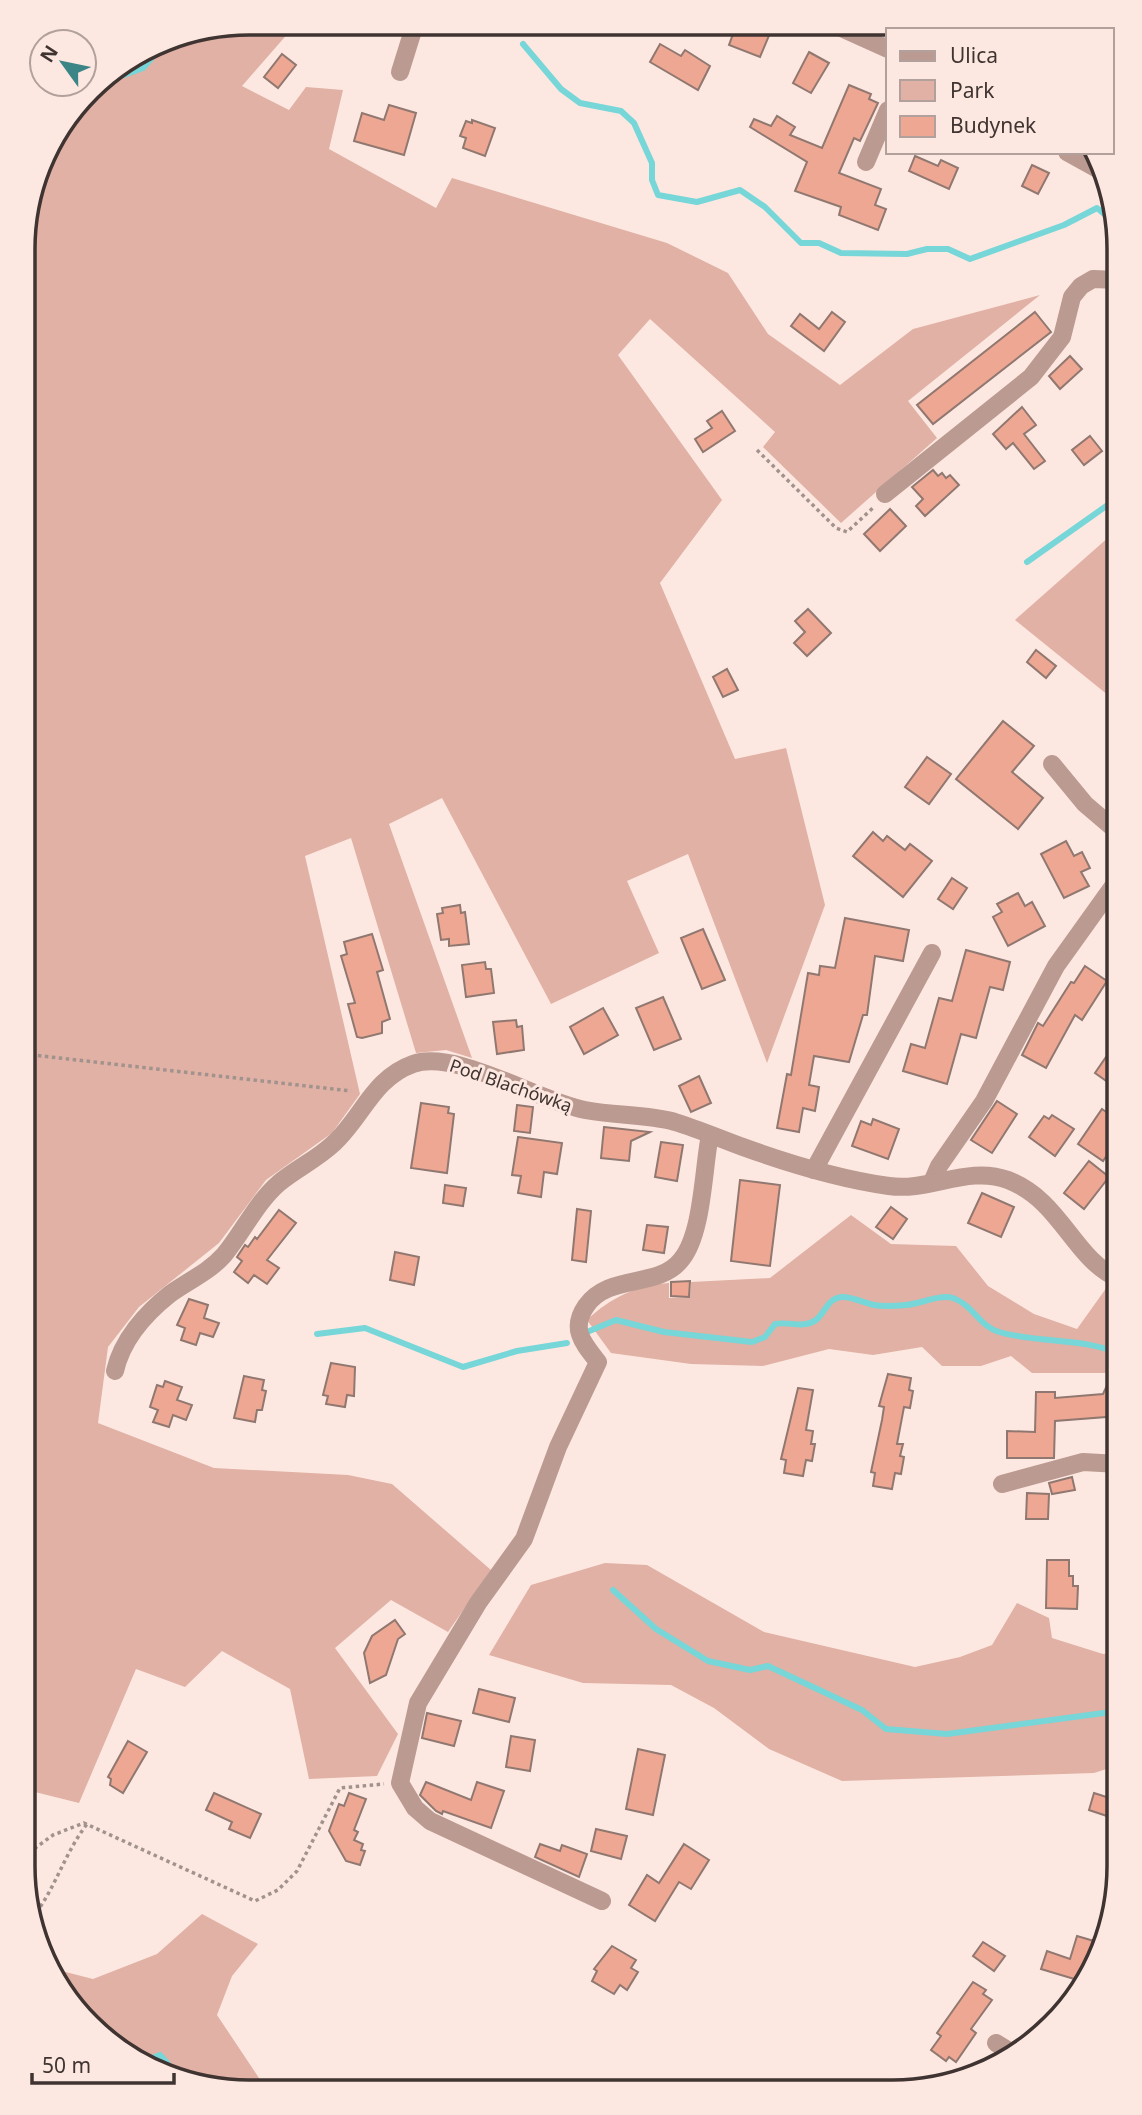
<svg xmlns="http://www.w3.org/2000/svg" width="1142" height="2115" font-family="'Noto Sans',sans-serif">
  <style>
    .green { fill: #e0b1a4 }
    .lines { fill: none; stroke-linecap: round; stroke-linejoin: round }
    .stream { stroke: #77d6d8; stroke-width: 6 }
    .building { fill: #eea792; stroke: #907871; stroke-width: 2 }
    .path { stroke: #a2928d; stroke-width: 3.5; stroke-dasharray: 3.5 3.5; stroke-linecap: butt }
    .minor { stroke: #ba9a91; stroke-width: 18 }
    .labels { text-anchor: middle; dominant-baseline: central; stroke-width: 6; stroke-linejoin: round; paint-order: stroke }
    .street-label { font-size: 18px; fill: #3f3431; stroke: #fde8e1 }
    .rim { fill: none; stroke: #3f3431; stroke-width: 3.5 }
  </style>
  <rect width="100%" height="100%" fill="#fde8e1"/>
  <g class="green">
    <polygon points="249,23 297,23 242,86 289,110 306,87 343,90 329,149 436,208 452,178 667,243 728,273 768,334 840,385 913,329 1040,295 908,401 937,438 841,523 763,447 775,432 650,319 618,355 722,500 660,583 735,759 786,748 825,905 767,1063 688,854 627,881 659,953 551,1004 442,798 389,824 472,1058 446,1050 416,1053 351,838 305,856 360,1094 332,1133 266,1180 219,1243 139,1307 108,1347 98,1423 214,1468 348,1475 392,1484 491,1570 448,1632 391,1600 335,1648 398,1734 377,1776 309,1779 290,1689 222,1651 185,1687 136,1669 79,1803 23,1789 25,220 46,149 100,79 163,40"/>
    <polygon points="1119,528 1119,704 1015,620"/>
    <path d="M 851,1215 L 891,1244 L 956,1246 L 988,1286 L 1034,1314 L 1077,1329 L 1107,1287 L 1119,1295 L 1119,1378 L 1108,1373 L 1032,1373 L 1011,1356 L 981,1366 L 942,1366 L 922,1347 L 873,1355 L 829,1349 L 763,1366 L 691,1364 L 611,1353 L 587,1320 C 610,1298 637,1285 669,1283 L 669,1298 L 690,1297 L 691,1282 L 770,1278 Z"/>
    <polygon points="605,1563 647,1565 764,1632 915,1667 960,1657 992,1645 1017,1603 1049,1618 1052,1638 1103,1654 1119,1652 1119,1765 1094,1773 842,1781 769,1749 714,1708 671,1685 583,1683 489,1655 531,1585"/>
    <polygon points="202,1914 258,1944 232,1976 217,2015 267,2090 219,2090 111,2045 69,2003 50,1968 93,1979 157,1954"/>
  </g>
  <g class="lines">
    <g class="stream">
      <polyline points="243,24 257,30 289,23"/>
      <polyline points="523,44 561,89 580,103 621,111 634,123 652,163 652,180 658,195 697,202 740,190 765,207 801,243 819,243 841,253 907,254 927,249 948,249 970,259 1064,225 1097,208 1115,223"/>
      <polyline points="94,86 143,68 163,45 183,36"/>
      <polyline points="1027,562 1119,497"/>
      <path d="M 587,1332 L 616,1320 L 664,1332 L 752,1342 L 765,1337 L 775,1324 C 789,1321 804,1329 816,1320 C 825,1313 828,1297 843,1297 C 853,1297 864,1303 874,1305 C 884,1307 896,1306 906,1305 C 920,1304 940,1294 953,1298 C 973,1305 979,1326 999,1332 C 1036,1343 1088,1338 1119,1354"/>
      <polyline points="317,1334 365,1328 463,1367 517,1351 567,1343"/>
      <polyline points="613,1590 656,1629 708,1661 750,1670 768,1666 862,1710 886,1729 947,1734 1119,1711"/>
      <polyline points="148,2060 160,2055 175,2072"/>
    </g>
  </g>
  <g class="building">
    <polygon points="736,26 773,26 760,57 729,45"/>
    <polygon points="660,44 681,56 685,50 710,66 698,90 650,62"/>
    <polygon points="809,52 829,63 811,93 793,83"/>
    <polygon points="282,54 296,65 278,88 264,77"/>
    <polygon points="849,85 871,94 869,99 878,103 860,141 854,138 839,173 881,189 875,205 886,209 878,230 839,215 841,207 795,191 807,162 750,127 754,119 771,126 777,116 795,127 790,135 822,148"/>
    <polygon points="389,105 416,113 404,155 354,141 362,113 384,120"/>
    <polygon points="472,120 495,128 485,156 463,148 466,138 460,136 466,121 472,123"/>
    <polygon points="915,156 938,166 941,160 958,168 949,189 909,171"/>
    <polygon points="1032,165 1049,173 1038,194 1022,186"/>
    <polygon points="832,312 845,322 824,351 791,326 800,314 819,329"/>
    <polygon points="1035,312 1051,332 933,424 917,405"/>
    <polygon points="1070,356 1082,369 1060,389 1049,376"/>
    <polygon points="1022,407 1036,425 1024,434 1045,461 1034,469 1013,443 1006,449 993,434"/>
    <polygon points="722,411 735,431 703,452 695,439 712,428 707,421"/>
    <polygon points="1090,436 1102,451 1084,465 1072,450"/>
    <polygon points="933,470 938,476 942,473 946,478 950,475 959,485 925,516 916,506 923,499 912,487"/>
    <polygon points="890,509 906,526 880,551 864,534"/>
    <polygon points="808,609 831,633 807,656 794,643 805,632 795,621"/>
    <polygon points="1036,650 1056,666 1046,678 1027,662"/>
    <polygon points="727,669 738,690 723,697 713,677"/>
    <polygon points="1003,721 1034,746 1012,772 1043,798 1018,829 956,779"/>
    <polygon points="927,757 951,774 929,804 905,787"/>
    <polygon points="873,832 883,841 887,836 905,850 910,844 932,861 903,897 853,856"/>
    <polygon points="1066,841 1074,856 1082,852 1090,868 1081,872 1089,886 1064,898 1041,854"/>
    <polygon points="952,878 967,888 953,909 938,899"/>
    <polygon points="1018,893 1025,906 1032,902 1045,926 1008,946 993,917 1002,912 997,904"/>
    <polygon points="460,905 461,913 465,912 469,944 449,946 449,939 441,940 437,914 443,913 442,908"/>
    <polygon points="845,918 909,930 903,961 875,956 867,1015 863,1015 849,1062 814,1056 809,1085 819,1087 815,1111 803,1108 799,1132 777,1128 787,1074 791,1075 808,973 819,975 820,966 835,968"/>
    <polygon points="703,929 725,980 702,989 681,938"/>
    <polygon points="372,934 383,970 377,972 390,1019 382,1022 382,1033 362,1038 357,1037 348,1004 355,1003 341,956 347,954 344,942"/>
    <polygon points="966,950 1010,962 1003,990 990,987 976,1038 961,1034 947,1084 903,1071 911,1044 925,1048 939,998 952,1001"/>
    <polygon points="485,962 486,969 491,969 494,993 466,997 462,965"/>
    <polygon points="1085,966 1107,981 1082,1020 1075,1015 1046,1068 1022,1055 1038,1023 1043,1026 1071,982 1074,983"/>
    <polygon points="663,997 681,1039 654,1050 636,1008"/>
    <polygon points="603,1008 618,1035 584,1054 570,1027"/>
    <polygon points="516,1020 517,1027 522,1026 524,1050 497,1054 493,1022"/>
    <polygon points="1119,1038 1119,1075 1112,1085 1095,1073"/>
    <polygon points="699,1076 711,1103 691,1112 679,1086"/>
    <polygon points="997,1101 1017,1114 992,1153 971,1140"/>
    <polygon points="421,1103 449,1107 448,1113 454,1114 447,1173 411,1168"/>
    <polygon points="517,1105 533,1107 530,1133 514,1131"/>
    <polygon points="1102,1109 1115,1118 1112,1125 1119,1130 1119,1138 1103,1161 1078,1144"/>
    <polygon points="1052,1115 1074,1129 1055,1156 1029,1137 1044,1116 1049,1119"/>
    <polygon points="873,1119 899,1129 888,1159 852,1146 861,1121 871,1125"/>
    <polygon points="604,1127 650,1132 631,1141 629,1161 601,1158"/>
    <polygon points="518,1137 562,1143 557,1174 544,1172 541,1197 518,1193 521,1176 512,1175"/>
    <polygon points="661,1142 683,1145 677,1181 655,1177"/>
    <polygon points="1089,1161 1109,1177 1084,1209 1064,1193"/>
    <polygon points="740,1180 780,1185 770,1266 731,1261"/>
    <polygon points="445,1185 466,1188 463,1206 443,1203"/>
    <polygon points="982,1193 1014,1207 1001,1237 968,1223"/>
    <polygon points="891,1207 907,1219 893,1239 876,1227"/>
    <polygon points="577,1209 591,1211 586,1262 572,1260"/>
    <polygon points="279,1210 296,1223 267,1260 279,1268 267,1284 254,1275 248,1283 234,1272 242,1261 237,1257 245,1245 248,1247 255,1237 257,1239"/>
    <polygon points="647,1225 668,1227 664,1253 643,1250"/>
    <polygon points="395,1252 419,1257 414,1285 390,1280"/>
    <polygon points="690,1281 689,1297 671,1296 671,1282"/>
    <polygon points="189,1299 208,1305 204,1318 219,1323 213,1337 200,1333 196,1345 181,1340 185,1328 177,1325"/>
    <polygon points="1119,1360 1119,1416 1055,1421 1054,1458 1007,1458 1007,1431 1035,1432 1036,1392 1055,1392 1055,1398 1103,1394"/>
    <polygon points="331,1363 355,1367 354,1396 347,1395 345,1407 326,1404 328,1396 323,1395"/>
    <polygon points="888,1374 911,1378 909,1390 913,1391 910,1408 904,1407 897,1444 903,1444 900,1456 904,1457 901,1474 895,1473 892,1489 873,1486 875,1473 871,1472 882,1420 884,1407 879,1406"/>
    <polygon points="244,1376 264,1380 262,1390 266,1391 262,1410 257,1410 255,1422 234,1418"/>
    <polygon points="165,1381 182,1387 177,1400 192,1405 186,1420 173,1415 169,1427 153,1422 158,1410 150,1407 157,1385 163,1387"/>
    <polygon points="798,1388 813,1390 806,1430 813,1431 811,1444 815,1444 812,1461 806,1460 803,1476 784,1473 786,1460 781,1459"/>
    <polygon points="1072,1477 1075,1490 1052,1494 1049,1483"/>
    <polygon points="1027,1493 1049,1494 1048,1519 1026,1519"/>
    <polygon points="1047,1560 1069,1560 1069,1576 1073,1576 1073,1586 1078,1586 1077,1609 1046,1608"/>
    <polygon points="395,1620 405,1634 398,1639 386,1675 370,1683 364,1653 372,1636"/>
    <polygon points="479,1689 515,1698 509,1722 473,1713"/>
    <polygon points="427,1713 461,1721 454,1746 422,1738"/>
    <polygon points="511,1736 535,1740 530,1771 506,1767"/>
    <polygon points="128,1741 147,1752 123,1793 110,1785 111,1779 108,1777"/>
    <polygon points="638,1749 665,1755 653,1815 626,1809"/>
    <polygon points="426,1782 471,1800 477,1782 504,1791 491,1828 443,1811 442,1814 436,1811 420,1795"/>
    <polygon points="214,1793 261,1814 250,1838 229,1829 232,1822 206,1810"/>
    <polygon points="349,1793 366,1799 354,1830 358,1832 354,1840 363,1844 361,1850 365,1851 360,1865 346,1861 329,1831 339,1804 344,1806"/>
    <polygon points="1094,1793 1119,1801 1119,1820 1089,1810"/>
    <polygon points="596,1829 627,1836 621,1859 591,1851"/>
    <polygon points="540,1844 560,1851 562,1845 587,1854 579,1877 535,1857"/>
    <polygon points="684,1844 709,1860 691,1889 679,1882 655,1921 629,1905 647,1875 659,1883"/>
    <polygon points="1077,1936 1094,1941 1089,1968 1086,1967 1081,1981 1041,1969 1047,1951 1070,1959"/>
    <polygon points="983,1942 1005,1956 994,1971 973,1956"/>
    <polygon points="612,1946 636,1960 631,1968 638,1972 627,1990 620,1985 614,1994 592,1981 597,1971 594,1969"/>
    <polygon points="973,1982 986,1990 983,1994 992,2000 971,2029 976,2033 956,2062 949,2057 946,2061 931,2050 941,2036 937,2033"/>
  </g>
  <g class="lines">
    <g class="path">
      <polyline points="757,450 836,528 847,532 875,506"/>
      <polyline points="24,1054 351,1091"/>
      <polyline points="23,1857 53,1835 84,1823 255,1901 278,1890 297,1871 340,1788 384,1784"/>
      <path d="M 32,1918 C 55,1890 64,1854 87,1824"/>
    </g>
    <g class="minor">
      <polyline points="837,26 888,49"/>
      <polyline points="931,30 932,27"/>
      <polyline points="400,72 415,24"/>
      <polyline points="1067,152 1105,173"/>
      <polyline points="866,162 888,110"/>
      <polyline points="885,494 1031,377 1062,337 1072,297 1081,286 1093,279 1119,280"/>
      <polyline points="1052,764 1085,804 1119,833"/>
      <polyline points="814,1170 932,953"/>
      <polyline points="932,1182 939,1166 984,1101 1056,966 1119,878"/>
      <path d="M 115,1371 C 122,1340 146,1313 170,1294 C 188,1281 209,1272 224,1255 C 243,1232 256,1203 279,1183 C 296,1169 317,1159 333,1144 C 362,1118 373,1078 413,1064 C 456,1049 538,1101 585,1110 C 615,1116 646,1114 675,1122 C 698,1129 721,1139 743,1147 C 790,1164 839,1179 889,1186 C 929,1192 968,1165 1008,1180 C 1062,1201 1073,1259 1119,1279"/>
      <polyline points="1002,1484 1083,1462 1119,1464"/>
      <path d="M 602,1901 L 430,1821 L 415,1808 L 400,1783 L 418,1703 L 478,1603 L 524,1539 L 558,1447 L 598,1362 C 583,1343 570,1329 586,1306 C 609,1273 658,1289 681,1260 C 703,1234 703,1169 710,1135"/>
      <polyline points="996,2043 1014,2054"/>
    </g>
  </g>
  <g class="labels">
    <g class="street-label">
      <text transform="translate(511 1085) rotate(19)">Pod Blachówką</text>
    </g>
  </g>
  <path d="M0 0H1142V2115H0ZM249 35H893A214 214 0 0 1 1107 249V1866A214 214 0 0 1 893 2080H249A214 214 0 0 1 35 1866V249A214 214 0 0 1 249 35Z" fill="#fde8e1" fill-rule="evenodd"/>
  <path class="rim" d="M249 35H893A214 214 0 0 1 1107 249V1866A214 214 0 0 1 893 2080H249A214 214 0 0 1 35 1866V249A214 214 0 0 1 249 35Z"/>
  <rect x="886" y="28" width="228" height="126" fill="#fde8e1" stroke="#b1a09b" stroke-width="2"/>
  <rect x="900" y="51" width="35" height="10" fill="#ba9a91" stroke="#b1a09b" stroke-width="2"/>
  <text x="950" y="63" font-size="21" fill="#3f3431">Ulica</text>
  <rect x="900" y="80" width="35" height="21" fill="#e0b1a4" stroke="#b1a09b" stroke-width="2"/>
  <text x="950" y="98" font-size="21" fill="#3f3431">Park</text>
  <rect x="900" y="116" width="35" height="21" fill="#eea792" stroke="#b1a09b" stroke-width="2"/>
  <text x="950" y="133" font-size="21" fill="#3f3431">Budynek</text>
  <g transform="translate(63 63) rotate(303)"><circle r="33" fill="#fde8e1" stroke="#b1a09b" stroke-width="2"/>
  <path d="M0-5L12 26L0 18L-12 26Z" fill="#3c8586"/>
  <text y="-10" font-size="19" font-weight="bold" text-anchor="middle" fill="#3f3431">N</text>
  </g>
  <path d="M32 2073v10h142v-10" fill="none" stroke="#3f3431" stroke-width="3.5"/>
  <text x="42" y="2073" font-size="21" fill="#3f3431" stroke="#fde8e1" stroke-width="5" paint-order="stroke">50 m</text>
</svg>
